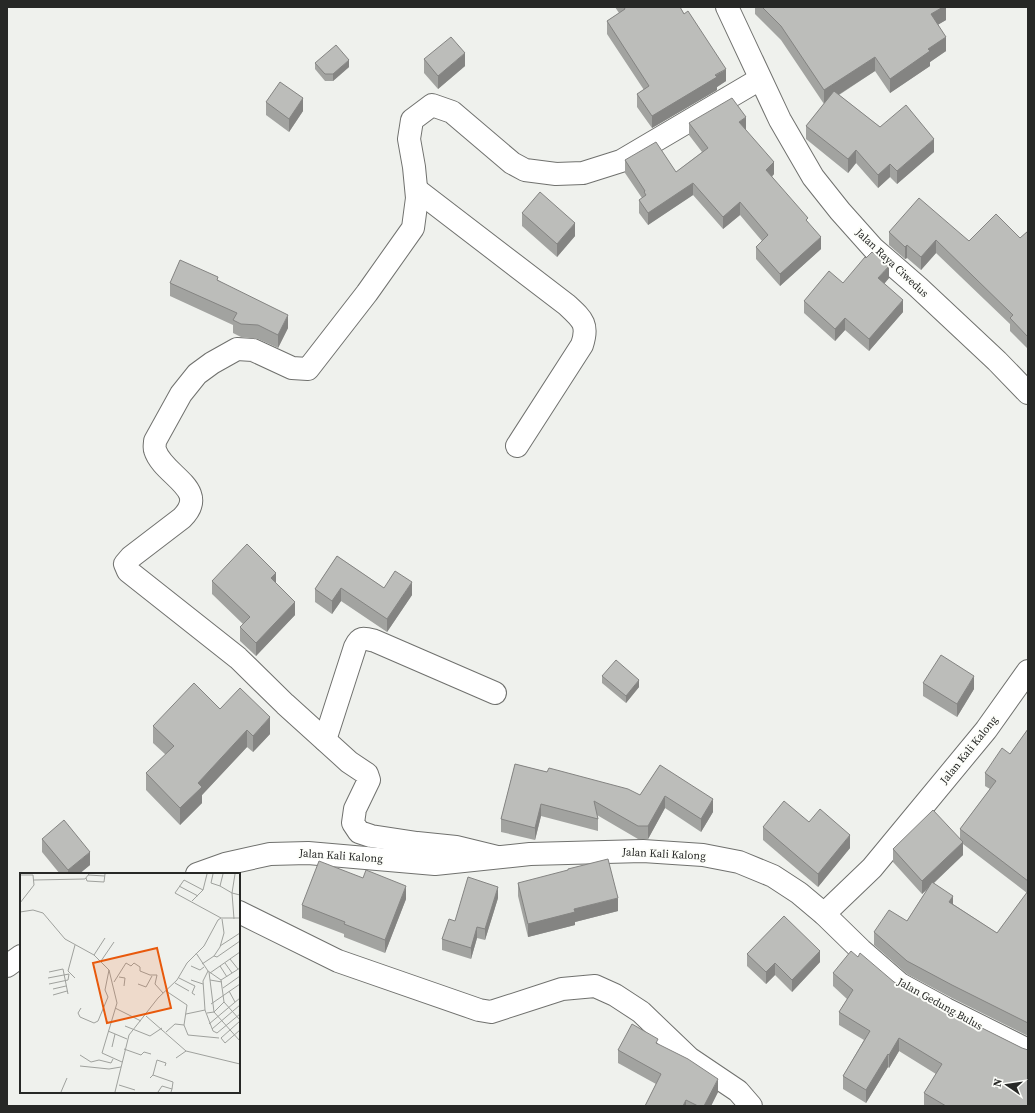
<svg xmlns="http://www.w3.org/2000/svg" width="1035" height="1113" font-family="'Source Serif 4',serif">
  <style>
    .lines { fill: none; stroke-linecap: round; stroke-linejoin: round }
    .minor-casing { stroke: #70716e; stroke-width: 24 }
    .minor { stroke: #fff; stroke-width: 22 }
    .wall { fill: #a2a3a0; fill-rule: evenodd }
    .shaded-wall { fill: #848482 }
    .building { fill: #bcbdba; stroke: #848482 }
    .labels { text-anchor: middle; dominant-baseline: central; stroke-width: 4; stroke-linejoin: round; paint-order: stroke }
    .street-label { font-size: 11px; fill: #272826; stroke: #fdfefa }
    .inset-road { fill: none; stroke: #9fa19d; stroke-width: 1 }
    .view { fill: #e8590c; fill-opacity: 0.15; stroke: #e8590c; stroke-width: 2 }
    .inset-edge { fill: none; stroke: #272826; stroke-width: 2 }
  </style>
  <rect width="100%" height="100%" fill="#eff1ed"/>
  <g class="lines">
    <g class="minor-casing">
      <g id="minor">
        <polyline points="727,7 780,120 813,177 840,211 873,248 918,287 997,361 1028,393"/>
        <path d="M 417,190 L 567,305 C 582,319 589,324 582,345 L 517,446"/>
        <path d="M 325,740 L 355,647 C 360,636 364,638 375,641 L 495,693"/>
        <path d="M 497,857 L 456,847 L 417,843 L 371,836 L 359,832 L 353,823 L 355,809 L 369,780 L 367,774 L 349,762 L 285,704 L 238,658 L 128,571 L 125,564 L 131,557 L 182,518 C 211,489 163,476 155,450 C 154,448 155,444 155,441 L 181,394 L 197,374 L 212,363 L 237,349 L 253,350 L 292,368 L 308,369 L 367,293 L 413,228 L 417,198 L 414,167 L 409,139 L 412,120 L 432,105 L 452,112 L 512,163 L 525,170 L 556,174 L 583,173 L 621,161 L 760,79"/>
        <polyline points="197,874 225,864 270,854 308,853 435,864 530,854 643,851 703,855 739,862 773,876 799,893 824,914 861,950 900,984 946,1009 1028,1050"/>
        <polyline points="239,912 338,961 479,1010 491,1012 562,989 595,986 615,995 641,1012 689,1058 738,1091 751,1106"/>
        <polyline points="824,914 872,868 986,730 1028,671"/>
        <polyline points="7,966 21,956"/>
      </g>
    </g>
    <use href="#minor" class="minor"/>
  </g>
  <g class="wall">
    <polygon points="615,7 680,7 726,81 717,87 717,90 652,128 637,107 637,94 644,90 607,34 607,21 619,13"/>
    <polygon points="755,7 946,7 946,20 937,25 946,51 930,62 930,66 890,93 875,71 839,95 880,127 934,152 897,184 890,177 878,188 856,163 848,173 806,139 806,126 824,104 781,40 755,14"/>
    <polygon points="424,59 465,66 438,89 424,73"/>
    <polygon points="315,63 349,67 333,81 325,81 315,69"/>
    <polygon points="266,102 303,111 289,132 266,115"/>
    <polygon points="689,123 746,129 745,130 774,174 772,177 808,222 821,249 780,286 756,259 756,247 762,241 740,215 723,229 693,195 648,225 639,213 639,200 642,198 625,173 625,160 676,172 702,152 689,135"/>
    <polygon points="522,213 575,236 557,257 522,226"/>
    <polygon points="1028,231 1028,349 1010,331 1010,324 936,253 921,270 907,258 905,259 889,245 889,232 969,241 1020,238"/>
    <polygon points="889,278 884,284 903,312 869,351 845,330 835,341 804,313 804,301 843,283"/>
    <polygon points="218,280 288,328 278,348 258,339 241,337 233,333 233,325 170,296 170,283"/>
    <polygon points="337,556 384,588 412,595 387,632 341,601 332,614 315,602 315,589"/>
    <polygon points="212,581 276,584 295,615 256,656 240,641 240,627 243,624 212,594"/>
    <polygon points="602,676 639,687 626,703 602,683"/>
    <polygon points="923,683 974,689 957,717 923,696"/>
    <polygon points="220,709 270,734 253,752 247,747 202,795 202,803 180,825 146,790 146,773 166,755 153,743 153,726"/>
    <path d="M 1028,729 L 1028,1036 L 952,998 L 907,974 L 874,945 L 874,932 L 907,921 L 928,888 L 922,894 L 893,862 L 893,849 L 960,839 L 960,829 L 990,789 L 985,786 L 985,773 L 1010,754 ZM 963,844 L 1027,893 L 997,933 L 953,904 L 934,883 L 963,855 Z"/>
    <polygon points="515,764 640,795 660,765 713,812 701,832 665,808 648,839 638,839 597,815 598,819 598,831 541,816 535,840 501,832 501,819"/>
    <polygon points="809,822 850,848 818,887 763,840 763,827"/>
    <polygon points="42,839 90,865 79,874 60,874 42,852"/>
    <polygon points="518,883 618,911 575,922 575,925 528,937 518,896"/>
    <polygon points="498,898 485,940 477,938 471,959 442,950 442,939 455,921"/>
    <polygon points="406,899 385,953 344,937 344,934 302,918 302,905"/>
    <polygon points="747,954 820,962 792,992 775,975 766,984 747,966"/>
    <polygon points="858,957 894,982 940,1007 1022,1048 1028,1106 924,1106 924,1093 936,1074 899,1051 889,1068 888,1067 866,1103 843,1089 843,1076 864,1040 839,1025 839,1012 847,999 833,986 833,973"/>
    <polygon points="658,1044 718,1092 711,1106 645,1106 656,1084 618,1063 618,1050"/>
  </g>
  <g class="shaded-wall">
    <polygon points="943,7 946,7 946,20 931,29 931,14"/>
    <polygon points="946,37 946,51 930,62 930,66 890,93 890,79 928,49"/>
    <polygon points="465,53 465,66 438,89 438,76"/>
    <polygon points="875,57 875,71 824,104 824,90"/>
    <polygon points="349,60 349,67 333,81 333,74"/>
    <polygon points="726,69 726,81 717,87 717,90 652,128 652,116"/>
    <polygon points="303,98 303,111 289,132 289,119"/>
    <polygon points="746,117 746,129 739,135 739,122"/>
    <polygon points="934,139 934,152 897,184 897,171"/>
    <polygon points="856,150 856,163 848,173 848,159"/>
    <polygon points="774,162 774,174 766,182 766,170"/>
    <polygon points="890,164 890,177 878,188 878,175"/>
    <polygon points="693,183 693,195 648,225 648,213"/>
    <polygon points="740,202 740,215 723,229 723,217"/>
    <polygon points="575,223 575,236 557,257 557,244"/>
    <polygon points="821,237 821,249 780,286 780,274"/>
    <polygon points="936,240 936,253 921,270 921,257"/>
    <polygon points="907,245 907,258 905,259 905,247"/>
    <polygon points="889,266 889,278 878,291 878,278"/>
    <polygon points="903,300 903,312 869,351 869,339"/>
    <polygon points="288,315 288,328 278,348 278,335"/>
    <polygon points="845,318 845,330 835,341 835,329"/>
    <polygon points="276,573 276,586 271,578"/>
    <polygon points="412,582 412,595 387,632 387,619"/>
    <polygon points="341,588 341,601 332,614 332,601"/>
    <polygon points="295,602 295,615 256,656 256,643"/>
    <polygon points="974,676 974,689 957,717 957,704"/>
    <polygon points="639,680 639,687 626,703 626,696"/>
    <polygon points="270,717 270,734 253,752 253,736"/>
    <polygon points="247,730 247,747 202,795 202,803 180,825 180,808 198,783"/>
    <polygon points="665,796 665,808 648,839 648,826"/>
    <polygon points="713,799 713,812 701,832 701,819"/>
    <polygon points="541,804 541,816 535,840 535,828"/>
    <polygon points="850,835 850,848 818,887 818,874"/>
    <polygon points="963,842 963,855 922,894 922,881"/>
    <polygon points="90,852 90,865 79,874 68,874 68,870"/>
    <polygon points="406,886 406,899 385,953 385,940"/>
    <polygon points="498,887 498,898 485,940 485,929"/>
    <polygon points="953,896 953,909 949,902"/>
    <polygon points="618,898 618,911 575,922 575,925 528,937 528,924 574,909"/>
    <polygon points="477,927 477,938 471,959 471,948"/>
    <polygon points="820,951 820,962 792,992 792,980"/>
    <polygon points="775,963 775,975 766,984 766,972"/>
    <polygon points="899,1038 899,1051 889,1068 889,1055"/>
    <polygon points="888,1054 888,1067 866,1103 866,1090"/>
    <polygon points="718,1079 718,1092 711,1106 704,1106"/>
    <polygon points="686,1100 686,1106 683,1106"/>
  </g>
  <g class="building">
    <polygon points="624,7 680,7 684,14 688,11 726,69 715,75 717,77 652,116 637,94 649,86 607,21 625,9"/>
    <polygon points="762,7 943,7 931,14 946,37 928,49 930,51 890,79 875,57 824,90 781,26"/>
    <polygon points="451,37 465,53 438,76 424,59"/>
    <polygon points="336,45 349,60 333,74 325,74 315,63"/>
    <polygon points="280,82 303,98 289,119 266,102"/>
    <polygon points="834,91 880,127 906,105 934,139 897,171 890,164 878,175 856,150 848,159 806,126"/>
    <polygon points="732,98 746,117 739,122 774,162 766,170 808,218 806,220 821,237 780,274 756,247 768,235 740,202 723,217 693,183 648,213 639,200 646,195 644,192 645,191 625,160 656,142 676,172 708,148 689,123"/>
    <polygon points="540,192 575,223 557,244 522,213"/>
    <polygon points="919,198 969,241 996,214 1020,238 1028,231 1028,337 1010,318 1013,315 936,240 921,257 907,245 905,247 889,232"/>
    <polygon points="872,252 889,266 878,278 903,300 869,339 845,318 835,329 804,301 829,271 843,283 865,257 866,258"/>
    <polygon points="180,260 218,277 217,280 288,315 278,335 258,325 241,324 233,320 237,313 170,283"/>
    <polygon points="247,544 276,573 271,578 295,602 256,643 240,627 250,617 212,581"/>
    <polygon points="337,556 384,588 395,571 412,582 387,619 341,588 332,601 315,589"/>
    <polygon points="941,655 974,676 957,704 923,683"/>
    <polygon points="616,660 639,680 626,696 602,676"/>
    <polygon points="194,683 220,709 240,688 270,717 253,736 247,730 198,783 202,787 180,808 146,773 174,746 153,726"/>
    <polygon points="1028,729 1028,881 960,829 996,781 985,773 1002,748 1010,754"/>
    <polygon points="515,764 547,772 549,768 628,789 640,795 660,765 713,799 701,819 665,796 648,826 638,826 594,801 598,819 541,804 535,828 501,819"/>
    <polygon points="784,801 809,822 820,809 850,835 818,874 763,827"/>
    <polygon points="933,810 963,842 922,881 893,849"/>
    <polygon points="64,820 90,852 68,870 42,839"/>
    <polygon points="608,859 618,898 574,909 575,912 528,924 518,883 568,870 568,869"/>
    <polygon points="319,861 363,878 366,870 406,886 385,940 344,924 345,922 302,905"/>
    <polygon points="468,877 498,887 485,929 477,927 471,948 442,939 449,919 455,921"/>
    <polygon points="932,882 953,896 949,902 997,933 1028,891 1028,1023 952,985 907,961 874,932 889,910 907,921"/>
    <polygon points="784,916 820,951 792,980 775,963 766,972 747,954"/>
    <polygon points="851,951 858,957 860,953 894,982 940,1007 1022,1048 1028,1050 1028,1106 946,1106 924,1093 942,1064 899,1038 889,1055 888,1054 866,1090 843,1076 870,1031 839,1012 853,990 833,973"/>
    <polygon points="632,1024 658,1039 656,1043 688,1059 718,1079 704,1106 698,1106 686,1100 683,1106 645,1106 661,1074 618,1050"/>
  </g>
  <g class="labels">
    <g class="street-label">
      <text transform="translate(892 263) rotate(43)">Jalan Raya Ciwedus</text>
      <text transform="translate(969 750) rotate(-51)">Jalan Kali Kalong</text>
      <text transform="translate(664 854) rotate(3)">Jalan Kali Kalong</text>
      <text transform="translate(341 856) rotate(4)">Jalan Kali Kalong</text>
      <text transform="translate(940 1004) rotate(29)">Jalan Gedung Bulus</text>
    </g>
  </g>
  <g transform="translate(20 873)">
    <rect width="220" height="220" fill="#eff1ed"/>
    <path class="inset-road" d="M 193,1 L 191,10 L 200,13M 203,1 L 200,13 L 212,20 L 214,46M 215,1 L 212,20 L 220,22M 0,2 L 13,2 L 14,12 L 0,30M 68,2 L 85,3M 66,5 L 67,8 L 84,9 L 85,1M 14,7 L 65,6 L 69,1M 159,13 L 178,23M 183,17 L 164,7 L 155,20 L 201,45M 172,28 L 183,17 L 187,1M 0,39 L 13,37 L 23,40 L 45,66 L 74,82 L 89,97 L 97,130 L 82,180 L 102,189M 200,73 L 220,60M 176,80 L 188,98 L 201,107 L 204,129M 74,82 L 85,65M 194,83 L 197,84 L 220,68M 210,86 L 218,96M 81,88 L 94,69M 205,90 L 212,100M 182,91 L 194,83 L 200,74 L 204,60 L 202,46M 171,93 L 180,97 L 184,94M 200,93 L 207,104M 188,98 L 183,108 L 185,137 L 193,158 L 197,160 L 220,141M 29,99 L 43,96 L 48,121M 189,99 L 194,139 L 220,168M 190,100 L 220,79M 99,104 L 105,105 L 104,113M 28,105 L 49,101 L 48,107 L 29,111M 55,105 L 48,98 L 55,72M 159,105 L 175,113 L 172,120 L 175,122M 171,107 L 183,111M 190,107 L 202,109M 201,107 L 220,95M 94,109 L 106,90 L 111,93 L 114,90 L 120,94 L 120,98 L 130,102 L 137,102 L 135,111 L 143,120M 155,110 L 169,118M 118,111 L 126,114 L 132,103M 203,115 L 220,103M 33,116 L 46,113M 146,118 L 167,132 L 164,152 L 168,162 L 199,165M 209,118 L 215,129M 33,122 L 47,118M 204,129 L 220,147M 191,131 L 220,111M 61,135 L 58,140 L 60,144 L 74,150 L 78,148 L 88,124 L 85,117 L 89,97M 95,135 L 121,148M 187,140 L 194,139 L 204,129M 166,141 L 185,137M 126,143 L 166,178 L 220,191M 220,148 L 201,165 L 205,170 L 220,157M 189,151 L 220,125M 105,153 L 130,163 L 142,155M 192,156 L 220,132M 88,158 L 107,166M 146,159 L 155,151 L 164,152M 92,174 L 95,161M 104,176 L 121,182 L 124,179 L 131,181M 60,182 L 71,189 L 79,187 L 91,190 L 93,186M 156,185 L 166,178M 60,193 L 89,196 L 101,194M 133,202 L 137,187 L 146,190 L 145,193M 130,205 L 133,202 L 153,209 L 152,216M 99,212 L 115,217M 41,219 L 47,205M 95,219 L 109,162 L 138,125 L 157,107 L 167,90 L 184,73 L 198,47 L 201,45 L 220,45M 138,219 L 142,213 L 152,216 L 151,219"/>
    <path class="view" d="M 137,75 L 151,135 L 87,150 L 73,90 Z"/>
    <rect width="220" height="220" class="inset-edge"/>
  </g>
  <rect width="1035" height="1113" fill="none" stroke="#272826" stroke-width="16"/>
  <g transform="translate(1007 1085) rotate(283)" stroke="#fdfefa" stroke-width="3" paint-order="stroke">
  <path d="M0-3L7 15L0 10L-7 15Z" fill="#272826"/>
  <text y="-6" font-size="11" font-weight="bold" text-anchor="middle" fill="#272826">N</text>
  </g>
</svg>
